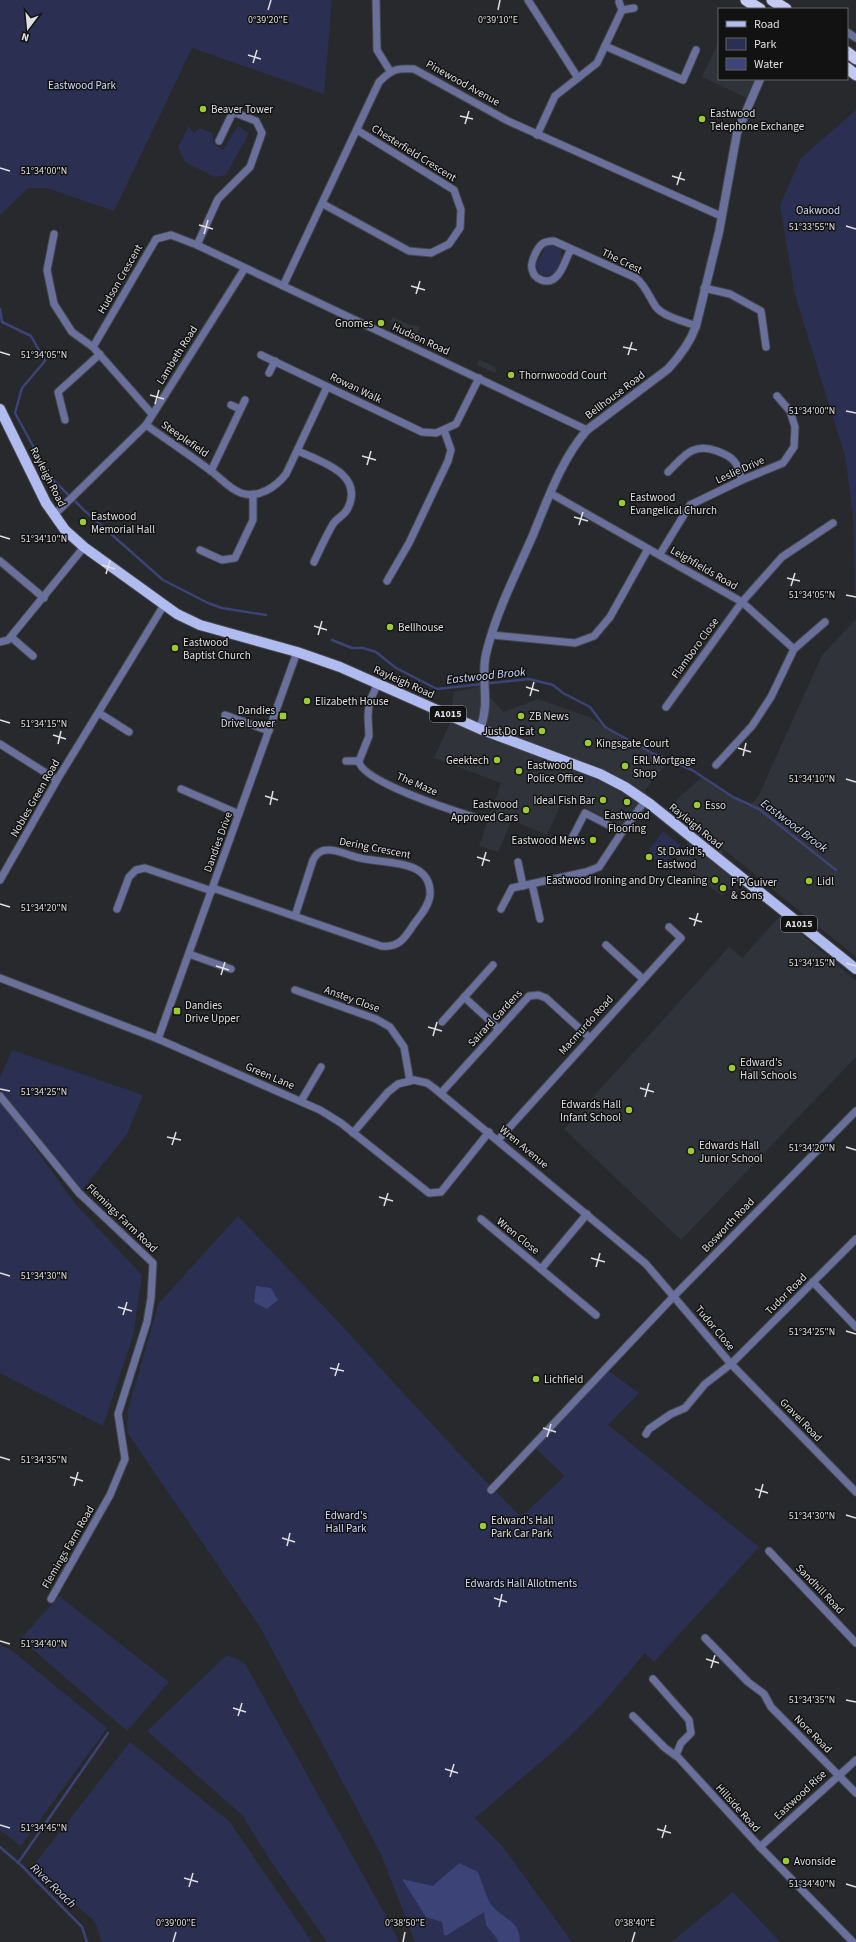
<svg xmlns="http://www.w3.org/2000/svg" width="856" height="1942" font-family="'Source Sans 3',sans-serif">
  <style>
    .built { fill: #31333a }
    .green { fill: #2b3053 }
    .water { fill: #3b4377 }
    .lines { fill: none; stroke-linecap: round; stroke-linejoin: round }
    .stream { stroke: #3b4377; stroke-width: 2.5 }
    .minor-casing { stroke: #454649; stroke-width: 9 }
    .tertiary-casing { stroke: #454649; stroke-width: 10 }
    .primary-casing { stroke: #454649; stroke-width: 12 }
    .trunk-casing { stroke: #454649; stroke-width: 13 }
    .minor { stroke: #68709b; stroke-width: 7 }
    .tertiary { stroke: #68709b; stroke-width: 8 }
    .primary { stroke: #b0bbef; stroke-width: 10 }
    .trunk { stroke: #c3cbf0; stroke-width: 11 }
    .ticks { fill: none; stroke: #dfdfe1; stroke-width: 1.5 }
    .poi-dot { fill: #9cca32; stroke: #121213; stroke-width: 1.5 }
    .labels { text-anchor: middle; dominant-baseline: central; stroke-width: 3; stroke-linejoin: round; paint-order: stroke }
    .shield { fill: #121213; stroke: #a2a2a3; stroke-width: 1 }
    .shield-label { font-size: 10px; font-weight: bold; fill: #dfdfe1 }
    .street-label { font-size: 11px; fill: #dfdfe1; stroke: #121213 }
    .park-label { font-size: 11px; fill: #d1d8fa; stroke: #121213 }
    .poi-label { font-size: 11px; fill: #dfdfe1; stroke: #121213; text-anchor: start }
    .water-label { font-size: 12px; font-style: italic; fill: #d1d8fa; stroke: #121213 }
    .ticks-label { font-size: 10px; text-anchor: middle; fill: #dfdfe1; stroke: #121213; stroke-width: 3; stroke-linejoin: round; paint-order: stroke }
  </style>
  <rect width="100%" height="100%" fill="#28292c"/>
  <g class="built">
    <polygon points="719,41 719,79 754,79 747,98 702,77"/>
    <polygon points="393,317 413,326 414,325 420,327 416,336 410,333 411,332 390,322"/>
    <polygon points="479,359 497,368 495,373 477,365"/>
    <polygon points="856,619 856,957 721,847 736,882 722,896 675,860 688,843 642,806 626,829 565,796 547,835 512,820 498,852 479,846 501,783 434,758 450,723 454,692 481,686 503,712 538,699 589,717 668,762 644,791 666,809 702,777 748,807 758,797 822,655"/>
    <polygon points="780,916 856,981 856,1057 681,1240 564,1129 729,947 742,958"/>
  </g>
  <g class="green">
    <polygon points="0,0 332,0 324,94 192,48 114,211 47,188 28,188 0,215"/>
    <polygon points="856,110 856,620 853,515 845,456 795,295 780,205 801,158"/>
    <polygon points="189,126 194,133 200,128 212,133 214,144 223,150 238,126 249,133 226,175 215,177 185,162 178,147"/>
    <path d="M 554,245 L 561,249 L 562,258 L 554,274 C 544,277 538,276 536,265 L 546,246 Z"/>
    <polygon points="663,831 680,845 663,866 647,853"/>
    <polygon points="12,1050 143,1095 127,1134 82,1190 0,1089 0,1078"/>
    <polygon points="0,1100 76,1205 142,1275 133,1336 103,1426 0,1373"/>
    <polygon points="238,1216 329,1312 464,1459 521,1517 565,1476 533,1446 606,1369 639,1393 608,1425 759,1547 654,1662 645,1653 603,1703 563,1743 475,1818 503,1847 572,1942 415,1942 381,1854 260,1627 127,1432 128,1409 159,1303"/>
    <polygon points="59,1596 169,1682 127,1731 21,1639"/>
    <polygon points="0,1645 11,1650 107,1728 21,1846 0,1830"/>
    <polygon points="227,1655 244,1662 391,1925 399,1942 327,1942 270,1860 242,1815 147,1731"/>
    <polygon points="130,1742 229,1821 312,1942 102,1942 95,1922 33,1866"/>
    <polygon points="733,1892 780,1942 671,1942"/>
  </g>
  <g class="water">
    <polygon points="256,1286 271,1288 278,1300 267,1309 254,1302"/>
    <path d="M 459,1863 L 478,1872 C 482,1881 487,1901 493,1907 C 504,1919 520,1921 520,1942 L 497,1942 L 498,1940 L 486,1925 L 484,1912 L 447,1935 L 444,1935 L 442,1922 L 426,1917 L 402,1879 L 433,1886 Z"/>
  </g>
  <g class="lines">
    <g class="stream">
      <polyline points="0,309 2,322 31,336 45,361 22,388 15,413 50,477 85,511 163,580 208,603 222,608 266,615"/>
      <polyline points="332,640 352,648 363,648 376,652 396,668 437,689 529,679 553,685 563,693 590,707 605,727 652,753 692,770 733,797 759,809 836,870"/>
      <polyline points="0,1847 22,1866 82,1927 87,1942"/>
      <polyline points="18,1863 108,1733"/>
    </g>
    <g class="minor-casing">
      <g id="minor">
        <polyline points="376,0 377,50 390,71"/>
        <polyline points="528,0 578,78"/>
        <polyline points="619,2 622,10 634,8"/>
        <polyline points="847,32 856,38"/>
        <polyline points="605,46 683,80 696,50"/>
        <polyline points="537,135 555,96 597,63 622,10"/>
        <polyline points="323,204 409,251 431,253 449,244 460,228 461,210 454,190 357,130"/>
        <polyline points="54,234 47,270 54,304 72,332 93,347 152,414"/>
        <polyline points="197,245 218,199 250,167 262,133 256,121 233,112 219,141"/>
        <path d="M 571,249 C 566,258 563,271 556,277 C 548,285 534,280 532,269 C 530,263 537,248 542,244 C 546,241 550,241 554,241 L 636,278 C 646,286 649,297 656,307 C 664,317 684,321 696,326"/>
        <path d="M 283,286 L 379,82 C 392,69 397,68 414,69 L 508,121 L 721,216"/>
        <polyline points="704,288 730,294 761,311 766,347"/>
        <polyline points="93,347 156,239 171,235 197,245 587,430"/>
        <polyline points="261,355 422,432 436,433 456,424 479,378"/>
        <polyline points="269,373 275,361"/>
        <polyline points="231,405 240,409"/>
        <polyline points="65,420 58,392 100,354"/>
        <path d="M 146,425 C 167,440 190,455 211,471 C 221,478 229,489 241,493 C 258,499 276,487 286,474 L 327,387"/>
        <path d="M 298,451 C 322,462 364,474 348,508 C 345,515 337,518 333,524 C 326,536 320,549 314,562"/>
        <polyline points="211,471 245,400"/>
        <path d="M 668,472 C 684,456 693,442 717,451 C 722,453 730,456 733,460 C 738,464 740,474 742,480"/>
        <polyline points="550,493 742,602 794,649 771,697 752,726 716,765"/>
        <polyline points="54,515 146,425 245,268"/>
        <polyline points="200,550 222,560 235,558 253,520 253,494"/>
        <polyline points="660,554 690,505 742,480 783,463 794,447 795,427 790,411 777,396"/>
        <polyline points="0,561 44,598"/>
        <polyline points="387,581 409,543 448,461 451,450 444,430"/>
        <polyline points="492,635 575,643 594,636 610,617 648,549"/>
        <polyline points="11,637 33,656"/>
        <polyline points="0,642 8,640 84,547"/>
        <polyline points="794,649 825,622"/>
        <path d="M 378,683 L 369,703 L 368,717 L 369,736 L 359,761 C 360,781 454,811 474,817"/>
        <polyline points="666,707 742,602 782,557 833,523"/>
        <polyline points="99,713 129,732"/>
        <polyline points="225,715 269,731"/>
        <polyline points="0,744 57,780"/>
        <polyline points="346,761 359,761"/>
        <polyline points="181,789 239,814"/>
        <polyline points="571,840 585,813 622,832"/>
        <polyline points="518,862 523,886"/>
        <polyline points="0,880 57,780 164,605"/>
        <polyline points="532,884 540,919"/>
        <path d="M 213,888 L 381,946 C 399,948 405,938 414,924 C 420,916 429,906 430,895 C 432,858 384,864 360,858 C 349,856 338,849 327,850 C 320,850 316,854 313,860 L 295,916"/>
        <polyline points="117,909 129,877 136,870 145,868 212,891"/>
        <polyline points="501,909 512,888 586,872 599,867 622,832 645,801"/>
        <polyline points="606,945 643,979"/>
        <polyline points="189,954 231,969"/>
        <polyline points="0,978 158,1039 320,1110 341,1123 429,1193 441,1192 489,1132"/>
        <polyline points="295,990 376,1019 390,1027 404,1047 410,1081"/>
        <polyline points="464,997 499,1029"/>
        <polyline points="442,1022 493,965"/>
        <polyline points="158,1039 297,652"/>
        <polyline points="441,1093 529,996 538,995 546,998 590,1038"/>
        <polyline points="0,1096 79,1193 153,1263 151,1298 147,1322 118,1414 125,1459 110,1495 51,1599"/>
        <polyline points="301,1101 321,1067"/>
        <polyline points="353,1133 388,1092 398,1084 414,1080 427,1083 434,1088 646,1264 731,1364 705,1384 685,1408 671,1414 649,1429 646,1434"/>
        <polyline points="498,1140 681,938 669,927"/>
        <polyline points="481,1219 596,1315"/>
        <polyline points="856,1239 731,1364 856,1492"/>
        <polyline points="541,1269 587,1214"/>
        <polyline points="813,1282 856,1327"/>
        <polyline points="491,1490 674,1296 856,1111"/>
        <polyline points="769,1551 856,1643"/>
        <polyline points="705,1638 748,1682 764,1694 771,1707 856,1793"/>
        <polyline points="653,1679 689,1720 691,1733 681,1743 676,1755 760,1847 853,1942"/>
        <polyline points="633,1716 665,1748 676,1756"/>
        <polyline points="760,1847 856,1760"/>
      </g>
    </g>
    <g class="tertiary-casing">
      <path id="tertiary" d="M 480,729 C 491,700 480,682 486,654 C 496,612 516,574 533,535 C 548,499 561,460 587,430 L 668,369 C 680,356 690,343 696,326 L 719,232 L 737,133 L 760,79"/>
    </g>
    <g class="primary-casing">
      <polyline id="primary" points="0,409 46,503 65,530 84,547 177,614 200,625 297,652 340,667 480,729 600,774 625,787 650,804 856,969"/>
    </g>
    <g class="trunk-casing">
      <g id="trunk">
        <polyline points="746,0 760,9"/>
        <polyline points="772,0 786,9"/>
        <polyline points="847,52 856,59"/>
        <polyline points="847,68 856,75"/>
      </g>
    </g>
    <use href="#minor" class="minor"/>
    <use href="#tertiary" class="tertiary"/>
    <use href="#primary" class="primary"/>
    <use href="#trunk" class="trunk"/>
  </g>
  <path class="ticks" d="M 268,10 L 271,0M 498,10 L 500,0M 248,55 L 261,59M 253,63 L 257,50M 460,116 L 473,119M 465,124 L 469,111M 0,168 L 10,171M 672,176 L 685,180M 677,185 L 681,172M 199,225 L 213,229M 846,226 L 856,229M 204,234 L 208,220M 411,286 L 425,290M 416,294 L 420,281M 623,347 L 637,350M 0,352 L 10,355M 628,355 L 632,342M 150,395 L 164,399M 155,404 L 159,390M 846,411 L 856,413M 362,456 L 376,460M 367,465 L 371,451M 574,517 L 588,521M 579,525 L 583,512M 0,536 L 10,539M 102,565 L 115,569M 106,574 L 110,560M 787,578 L 800,581M 791,586 L 795,573M 846,595 L 856,597M 314,626 L 327,630M 318,635 L 322,621M 526,687 L 539,691M 530,696 L 534,682M 0,720 L 10,723M 53,735 L 66,739M 58,744 L 61,731M 738,748 L 751,752M 743,756 L 746,743M 846,779 L 856,782M 265,796 L 278,800M 270,805 L 273,791M 477,857 L 490,861M 482,866 L 486,852M 0,904 L 10,907M 689,918 L 702,922M 694,926 L 698,913M 846,963 L 856,966M 216,966 L 229,970M 221,975 L 225,962M 428,1027 L 442,1031M 433,1036 L 437,1022M 640,1088 L 654,1092M 0,1089 L 10,1091M 645,1097 L 649,1083M 167,1137 L 181,1140M 172,1145 L 176,1132M 846,1147 L 856,1150M 379,1197 L 393,1201M 384,1206 L 388,1193M 591,1258 L 605,1262M 596,1267 L 600,1253M 0,1273 L 10,1276M 118,1307 L 132,1311M 123,1315 L 127,1302M 846,1331 L 856,1334M 330,1368 L 344,1371M 335,1376 L 339,1363M 543,1428 L 556,1432M 547,1437 L 551,1424M 0,1457 L 10,1460M 70,1477 L 83,1481M 74,1486 L 78,1472M 755,1489 L 768,1493M 759,1498 L 763,1484M 846,1515 L 856,1518M 282,1538 L 295,1542M 287,1546 L 290,1533M 494,1598 L 507,1602M 499,1607 L 502,1594M 0,1641 L 10,1644M 706,1659 L 719,1663M 711,1668 L 715,1655M 846,1700 L 856,1702M 233,1708 L 246,1712M 238,1716 L 242,1703M 445,1769 L 458,1773M 450,1777 L 454,1764M 0,1825 L 10,1828M 657,1829 L 671,1833M 662,1838 L 666,1825M 184,1878 L 198,1882M 846,1884 L 856,1887M 189,1887 L 193,1873M 173,1942 L 176,1932M 403,1942 L 405,1932M 632,1942 L 635,1932"/>
  <g class="poi-dot">
    <circle cx="203" cy="109" r="4"/>
    <circle cx="702" cy="119" r="4"/>
    <circle cx="381" cy="323" r="4"/>
    <circle cx="511" cy="375" r="4"/>
    <circle cx="622" cy="503" r="4"/>
    <circle cx="83" cy="522" r="4"/>
    <circle cx="390" cy="627" r="4"/>
    <circle cx="175" cy="648" r="4"/>
    <circle cx="307" cy="701" r="4"/>
    <rect x="279" y="712" width="8" height="8" rx="2"/>
    <circle cx="521" cy="716" r="4"/>
    <circle cx="542" cy="731" r="4"/>
    <circle cx="588" cy="743" r="4"/>
    <circle cx="497" cy="760" r="4"/>
    <circle cx="625" cy="766" r="4"/>
    <circle cx="519" cy="771" r="4"/>
    <circle cx="603" cy="800" r="4"/>
    <circle cx="627" cy="802" r="4"/>
    <circle cx="697" cy="805" r="4"/>
    <circle cx="526" cy="810" r="4"/>
    <circle cx="593" cy="840" r="4"/>
    <circle cx="649" cy="857" r="4"/>
    <circle cx="715" cy="880" r="4"/>
    <circle cx="809" cy="881" r="4"/>
    <circle cx="723" cy="888" r="4"/>
    <rect x="173" y="1007" width="8" height="8" rx="2"/>
    <circle cx="732" cy="1068" r="4"/>
    <circle cx="629" cy="1110" r="4"/>
    <circle cx="691" cy="1151" r="4"/>
    <circle cx="536" cy="1379" r="4"/>
    <circle cx="483" cy="1526" r="4"/>
    <circle cx="786" cy="1861" r="4"/>
  </g>
  <g class="labels">
    <g class="shield">
      <rect x="430" y="706" width="36" height="16" rx="3"/>
      <rect x="781" y="916" width="36" height="16" rx="3"/>
    </g>
    <g class="shield-label">
      <text x="448" y="714">A1015</text>
      <text x="799" y="924">A1015</text>
    </g>
    <g class="street-label">
      <text transform="translate(463 83) rotate(29)">Pinewood Avenue</text>
      <text transform="translate(414 153) rotate(32)">Chesterfield Crescent</text>
      <text transform="translate(622 261) rotate(26)">The Crest</text>
      <text transform="translate(120 279) rotate(-60)">Hudson Crescent</text>
      <text transform="translate(421 339) rotate(25)">Hudson Road</text>
      <text transform="translate(177 355) rotate(-58)">Lambeth Road</text>
      <text transform="translate(356 388) rotate(26)">Rowan Walk</text>
      <text transform="translate(615 395) rotate(-37)">Bellhouse Road</text>
      <text transform="translate(185 439) rotate(35)">Steeplefield</text>
      <text transform="translate(740 470) rotate(-24)">Leslie Drive</text>
      <text transform="translate(48 477) rotate(63)">Rayleigh Road</text>
      <text transform="translate(704 568) rotate(30)">Leighfields Road</text>
      <text transform="translate(695 648) rotate(-54)">Flamboro Close</text>
      <text transform="translate(404 682) rotate(24)">Rayleigh Road</text>
      <text transform="translate(417 784) rotate(23)">The Maze</text>
      <text transform="translate(35 798) rotate(-60)">Nobles Green Road</text>
      <text transform="translate(696 826) rotate(39)">Rayleigh Road</text>
      <text transform="translate(218 842) rotate(-70)">Dandies Drive</text>
      <text transform="translate(375 848) rotate(11)">Dering Crescent</text>
      <text transform="translate(352 999) rotate(20)">Anstey Close</text>
      <text transform="translate(495 1018) rotate(-47)">Sairard Gardens</text>
      <text transform="translate(586 1025) rotate(-48)">Macmurdo Road</text>
      <text transform="translate(270 1076) rotate(23)">Green Lane</text>
      <text transform="translate(524 1147) rotate(40)">Wren Avenue</text>
      <text transform="translate(122 1218) rotate(44)">Flemings Farm Road</text>
      <text transform="translate(728 1225) rotate(-46)">Bosworth Road</text>
      <text transform="translate(518 1236) rotate(39)">Wren Close</text>
      <text transform="translate(786 1294) rotate(-45)">Tudor Road</text>
      <text transform="translate(715 1328) rotate(50)">Tudor Close</text>
      <text transform="translate(801 1420) rotate(46)">Gravel Road</text>
      <text transform="translate(68 1547) rotate(-60)">Flemings Farm Road</text>
      <text transform="translate(820 1589) rotate(46)">Sandhill Road</text>
      <text transform="translate(813 1734) rotate(45)">Nore Road</text>
      <text transform="translate(800 1795) rotate(-43)">Eastwood Rise</text>
      <text transform="translate(738 1808) rotate(48)">Hillside Road</text>
    </g>
    <g class="park-label">
      <text x="82" y="85">Eastwood Park</text>
      <text x="818" y="210">Oakwood</text>
      <text x="346" y="1515">Edward's<tspan x="346" dy="13">Hall Park</tspan></text>
      <text x="521" y="1583">Edwards Hall Allotments</text>
    </g>
    <g class="poi-label">
      <text x="211" y="109">Beaver Tower</text>
      <text x="710" y="113">Eastwood<tspan x="710" dy="13">Telephone Exchange</tspan></text>
      <text x="373" y="323" text-anchor="end">Gnomes</text>
      <text x="519" y="375">Thornwoodd Court</text>
      <text x="630" y="497">Eastwood<tspan x="630" dy="13">Evangelical Church</tspan></text>
      <text x="91" y="516">Eastwood<tspan x="91" dy="13">Memorial Hall</tspan></text>
      <text x="398" y="627">Bellhouse</text>
      <text x="183" y="642">Eastwood<tspan x="183" dy="13">Baptist Church</tspan></text>
      <text x="315" y="701">Elizabeth House</text>
      <text x="275" y="710" text-anchor="end">Dandies<tspan x="275" dy="13">Drive Lower</tspan></text>
      <text x="529" y="716">ZB News</text>
      <text x="534" y="731" text-anchor="end">Just Do Eat</text>
      <text x="596" y="743">Kingsgate Court</text>
      <text x="489" y="760" text-anchor="end">Geektech</text>
      <text x="633" y="760">ERL Mortgage<tspan x="633" dy="13">Shop</tspan></text>
      <text x="527" y="765">Eastwood<tspan x="527" dy="13">Police Office</tspan></text>
      <text x="595" y="800" text-anchor="end">Ideal Fish Bar</text>
      <text x="518" y="804" text-anchor="end">Eastwood<tspan x="518" dy="13">Approved Cars</tspan></text>
      <text x="705" y="805">Esso</text>
      <text x="627" y="815" text-anchor="middle">Eastwood<tspan x="627" dy="13">Flooring</tspan></text>
      <text x="585" y="840" text-anchor="end">Eastwood Mews</text>
      <text x="657" y="851">St David's,<tspan x="657" dy="13">Eastwod</tspan></text>
      <text x="707" y="880" text-anchor="end">Eastwood Ironing and Dry Cleaning</text>
      <text x="817" y="881">Lidl</text>
      <text x="731" y="882">F P Guiver<tspan x="731" dy="13">&amp; Sons</tspan></text>
      <text x="185" y="1005">Dandies<tspan x="185" dy="13">Drive Upper</tspan></text>
      <text x="740" y="1062">Edward's<tspan x="740" dy="13">Hall Schools</tspan></text>
      <text x="621" y="1104" text-anchor="end">Edwards Hall<tspan x="621" dy="13">Infant School</tspan></text>
      <text x="699" y="1145">Edwards Hall<tspan x="699" dy="13">Junior School</tspan></text>
      <text x="544" y="1379">Lichfield</text>
      <text x="491" y="1520">Edward's Hall<tspan x="491" dy="13">Park Car Park</tspan></text>
      <text x="794" y="1861">Avonside</text>
    </g>
    <g class="water-label">
      <text transform="translate(486 676) rotate(-6)">Eastwood Brook</text>
      <text transform="translate(794 826) rotate(37)">Eastwood Brook</text>
      <text transform="translate(53 1886) rotate(44)">River Roach</text>
    </g>
  </g>
  <g class="ticks-label">
    <text x="268" y="23">0°39'20"E</text>
    <text x="498" y="23">0°39'10"E</text>
    <text x="44" y="174">51°34'00"N</text>
    <text x="812" y="230">51°33'55"N</text>
    <text x="44" y="358">51°34'05"N</text>
    <text x="812" y="414">51°34'00"N</text>
    <text x="44" y="542">51°34'10"N</text>
    <text x="812" y="598">51°34'05"N</text>
    <text x="44" y="727">51°34'15"N</text>
    <text x="812" y="782">51°34'10"N</text>
    <text x="44" y="911">51°34'20"N</text>
    <text x="812" y="966">51°34'15"N</text>
    <text x="44" y="1095">51°34'25"N</text>
    <text x="812" y="1151">51°34'20"N</text>
    <text x="44" y="1279">51°34'30"N</text>
    <text x="812" y="1335">51°34'25"N</text>
    <text x="44" y="1463">51°34'35"N</text>
    <text x="812" y="1519">51°34'30"N</text>
    <text x="44" y="1647">51°34'40"N</text>
    <text x="812" y="1703">51°34'35"N</text>
    <text x="44" y="1831">51°34'45"N</text>
    <text x="812" y="1887">51°34'40"N</text>
    <text x="176" y="1926">0°39'00"E</text>
    <text x="405" y="1926">0°38'50"E</text>
    <text x="635" y="1926">0°38'40"E</text>
  </g>
  <rect x="718" y="8" width="130" height="72" fill="#121213" stroke="#646465"/>
  <rect x="726" y="21" width="20" height="6" fill="#b0bbef" stroke="#646465"/>
  <text x="754" y="28" font-size="12" fill="#dfdfe1">Road</text>
  <rect x="726" y="38" width="20" height="12" fill="#2b3053" stroke="#646465"/>
  <text x="754" y="48" font-size="12" fill="#dfdfe1">Park</text>
  <rect x="726" y="58" width="20" height="12" fill="#3b4377" stroke="#646465"/>
  <text x="754" y="68" font-size="12" fill="#dfdfe1">Water</text>
  <g transform="translate(28 28) rotate(196)" stroke="#121213" stroke-width="3" paint-order="stroke">
  <path d="M0-3L7 15L0 10L-7 15Z" fill="#dfdfe1"/>
  <text y="-6" font-size="11" font-weight="bold" text-anchor="middle" fill="#dfdfe1">N</text>
  </g>
</svg>
